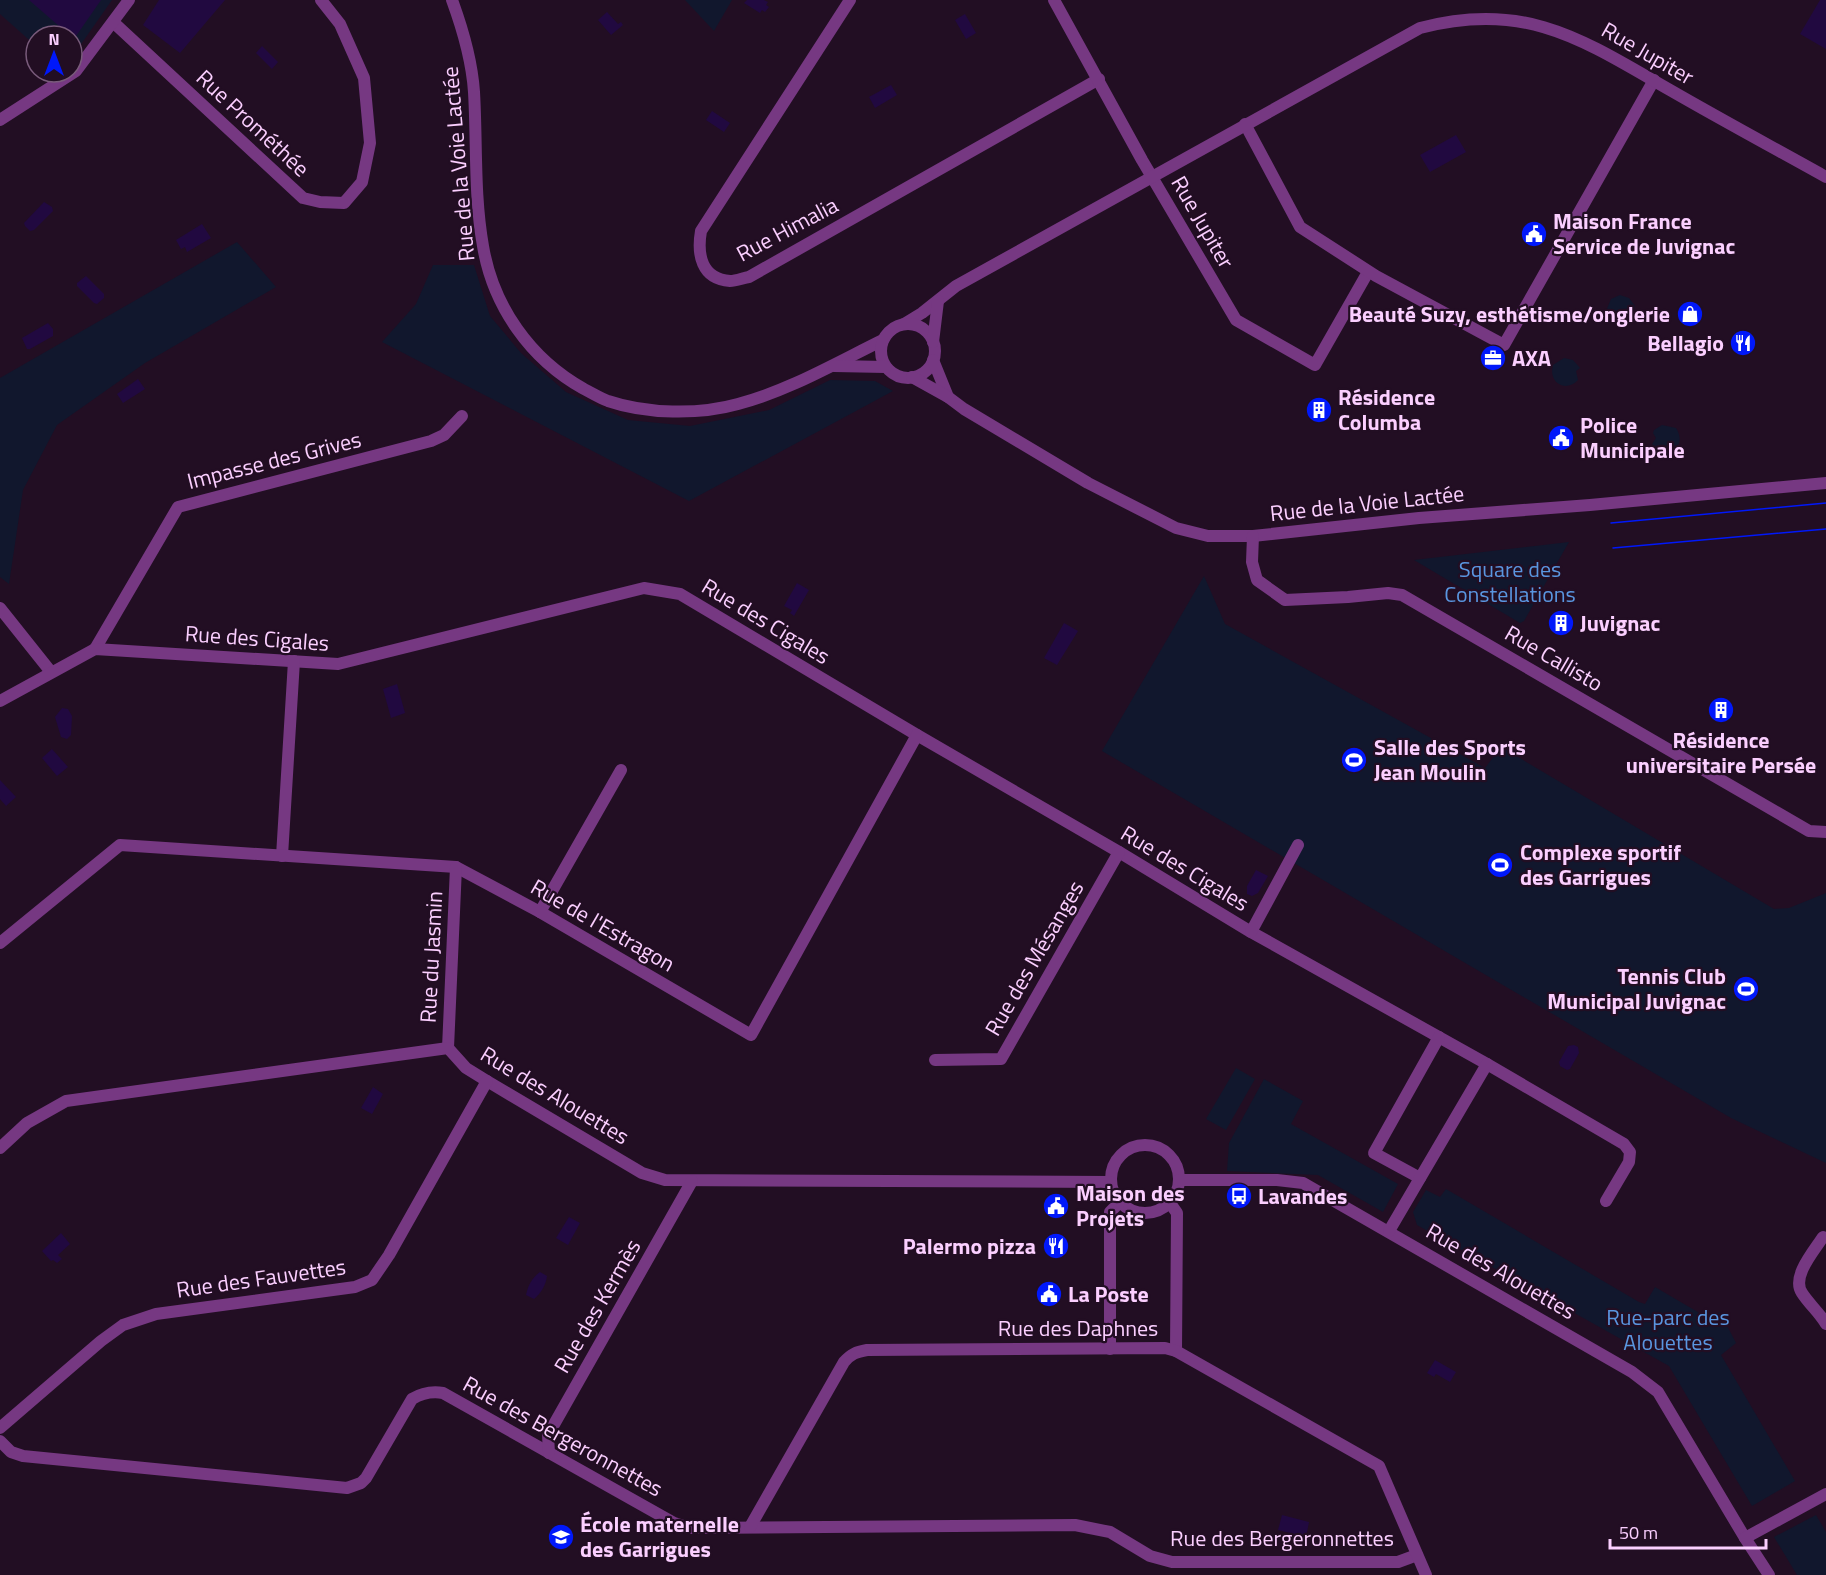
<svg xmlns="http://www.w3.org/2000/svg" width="1826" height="1575" font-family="'Titillium Web',sans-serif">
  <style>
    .green { fill: #11172d }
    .water { fill: #210940 }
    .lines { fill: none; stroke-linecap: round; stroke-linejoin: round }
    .minor { stroke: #763882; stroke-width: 12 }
    .tram { stroke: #0018fa; stroke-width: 1.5 }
    .labels { text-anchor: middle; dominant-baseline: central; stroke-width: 4.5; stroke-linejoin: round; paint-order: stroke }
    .street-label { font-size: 22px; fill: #fbcfff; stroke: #220e23 }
    .poi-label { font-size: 22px; font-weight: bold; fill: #fbcfff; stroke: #220e23; text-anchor: start }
    .park-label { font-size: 22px; fill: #5a96e0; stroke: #220e23 }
  </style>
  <rect width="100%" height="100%" fill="#220e23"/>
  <g class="green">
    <polygon points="0,0 112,0 72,57 72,36 36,36 36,46 0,14"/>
    <polygon points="685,0 732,0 714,31"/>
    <polygon points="237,242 276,287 145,363 57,425 23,490 9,584 0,577 0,378"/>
    <polygon points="433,265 474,265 490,316 521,353 566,392 628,420 690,426 769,410 830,380 875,381 893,391 689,501 382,342 416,304"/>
    <polygon points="1620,295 1629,298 1635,306 1632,319 1625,318 1623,324 1613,322 1606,311 1611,299"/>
    <path d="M 1564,358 L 1573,360 L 1580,368 L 1576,371 L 1578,380 C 1566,393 1548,383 1553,365 Z"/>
    <path d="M 1662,425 L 1676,428 C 1683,439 1680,450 1667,454 L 1658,451 L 1652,444 L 1656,438 L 1653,433 L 1654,430 Z"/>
    <polygon points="1569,542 1524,621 1520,623 1414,560"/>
    <polygon points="1204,576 1225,624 1485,768 1501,747 1774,909 1789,908 1826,893 1826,1163 1731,1118 1102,751"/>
    <polygon points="1236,1068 1255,1079 1226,1130 1206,1119"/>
    <polygon points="1264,1079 1303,1101 1291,1124 1398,1184 1383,1212 1318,1175 1227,1171 1229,1143"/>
    <polygon points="1446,1189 1639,1302 1645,1304 1655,1287 1708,1318 1720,1312 1736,1343 1721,1355 1795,1481 1752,1506 1669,1366 1417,1225 1413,1212 1426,1190 1440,1197"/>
    <polygon points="1816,1515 1826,1532 1826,1575 1797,1575 1774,1537"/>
  </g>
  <g class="water">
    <polygon points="29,0 101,0 74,39"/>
    <polygon points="159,0 225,0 180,53 143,25"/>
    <polygon points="747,0 764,0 768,2 766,5 769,7 765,12 762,10 760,13 744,3"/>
    <polygon points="1820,0 1826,0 1826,49 1800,34"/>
    <polygon points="607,12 618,24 621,22 623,25 611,35 598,20"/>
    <polygon points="965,14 976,33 966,39 955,20"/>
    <polygon points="262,46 278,62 272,69 256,53"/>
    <polygon points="891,85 897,95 875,108 869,97"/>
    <polygon points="712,111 730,123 724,132 706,120"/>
    <polygon points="1456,135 1466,152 1430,172 1420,155"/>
    <polygon points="44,202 52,207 53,211 34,230 30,231 25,226 24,223"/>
    <polygon points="202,224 211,238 187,252 185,247 181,249 176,240"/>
    <polygon points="86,276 104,294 104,298 97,304 94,303 77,286 77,283"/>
    <polygon points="48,323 53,329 53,336 30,349 27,349 22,338"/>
    <polygon points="138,379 145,389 123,403 117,394"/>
    <polygon points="797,583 809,590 794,616 790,613 792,610 784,606"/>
    <polygon points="1064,623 1078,631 1057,665 1044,658"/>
    <polygon points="397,684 405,713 391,718 383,689"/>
    <polygon points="62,708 68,709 72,716 71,735 67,739 61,737 55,717"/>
    <polygon points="52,749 68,767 57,776 42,758"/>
    <polygon points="0,780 16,797 6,806 0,799"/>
    <polygon points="1256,870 1268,876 1258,893 1252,896 1247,894 1247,886"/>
    <polygon points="1574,1045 1578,1047 1579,1053 1570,1069 1567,1070 1560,1066 1559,1062 1568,1046"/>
    <polygon points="373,1087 383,1094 372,1114 361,1108"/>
    <polygon points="569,1217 580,1223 568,1245 556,1238"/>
    <polygon points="61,1233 70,1244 58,1255 62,1259 57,1263 53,1260 51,1261 42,1251"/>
    <path d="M 540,1272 L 547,1276 C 546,1285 541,1293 534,1299 L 526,1295 C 528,1285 532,1278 540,1272 Z"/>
    <polygon points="1435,1360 1456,1372 1450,1382 1436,1374 1434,1377 1427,1373"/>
    <polygon points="1282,1515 1309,1522 1306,1537 1278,1530"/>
  </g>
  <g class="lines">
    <g class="minor">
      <path d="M 452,0 C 463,30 472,61 474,92 C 477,143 474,196 483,246 C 493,306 530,359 584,389 C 592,393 600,398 608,401 C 646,414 699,415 738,404 C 788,391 836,363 883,340"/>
      <path d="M 850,0 L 701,231 C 697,254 701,279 730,281 C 736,281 743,278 749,277 L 1099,79"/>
      <polyline points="1054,0 1142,160 1236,320 1315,365 1368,272"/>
      <polyline points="113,22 303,198 320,202 344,203 362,182 370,143 364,78 340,24 321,0"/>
      <polyline points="0,120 76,71 129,0"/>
      <polyline points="1245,124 1300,227 1376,276 1504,345 1654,80"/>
      <path d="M 904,324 L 922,313 L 956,286 L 1420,28 C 1526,0 1583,40 1670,90 C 1722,120 1774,148 1826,177"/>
      <circle cx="908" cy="351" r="27"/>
      <polyline points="933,342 938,301"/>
      <polyline points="933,360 948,397"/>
      <polyline points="834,366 886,367"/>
      <polyline points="912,377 948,397 964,409 1088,483 1176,528 1208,536 1253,536 1419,518 1590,505 1826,483"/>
      <polyline points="1253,536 1252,562 1257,580 1285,600 1348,597 1388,593 1402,595 1809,831 1826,832"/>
      <polyline points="0,608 51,672"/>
      <polyline points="95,649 178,507 431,441 444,435 462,416"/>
      <polyline points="0,701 95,649 338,664 644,588 680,594 917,735 1119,852 1251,932 1487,1064 1624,1144 1630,1152 1629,1162 1606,1201"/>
      <polyline points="282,856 294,661"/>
      <polyline points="540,912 621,770"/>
      <polyline points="1251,932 1298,845"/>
      <polyline points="0,943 120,845 456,867 540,912 751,1035 917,735"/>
      <polyline points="448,1048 456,867"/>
      <polyline points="935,1060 1001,1059 1119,852"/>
      <circle cx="1145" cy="1179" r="34"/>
      <polyline points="0,1148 27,1123 66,1101 448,1048 466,1068 487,1081 642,1173 665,1180 1110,1182"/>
      <polyline points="1420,1178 1374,1153 1439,1037"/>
      <polyline points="1179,1180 1277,1180 1303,1183 1632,1372 1658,1392 1745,1538 1769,1575"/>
      <polyline points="1170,1203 1177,1213 1176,1351"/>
      <polyline points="1389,1231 1487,1064"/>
      <path d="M 1823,1237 C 1814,1251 1791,1277 1802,1293 C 1809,1304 1819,1312 1826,1324"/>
      <polyline points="1110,1349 1110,1212 1119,1203"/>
      <polyline points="0,1428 101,1341 123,1325 156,1314 355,1287 372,1280 389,1255 487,1081"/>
      <path d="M 0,1441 L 11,1452 L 23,1456 L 347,1488 L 361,1483 L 366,1478 L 412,1399 C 422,1393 431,1391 443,1393 L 674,1523 L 689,1528 L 1075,1525 L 1110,1532 L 1150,1556 L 1172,1562 L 1398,1562 L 1417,1555"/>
      <polyline points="549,1453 548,1435 692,1181"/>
      <path d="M 750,1527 L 844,1362 C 851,1354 856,1352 867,1350 L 1165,1348 L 1176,1351 L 1379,1466 L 1426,1575"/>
      <polyline points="1745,1538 1826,1494"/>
    </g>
    <g class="tram">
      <polyline points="1611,523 1826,503"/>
      <polyline points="1613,548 1826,529"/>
    </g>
  </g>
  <defs>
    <g id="civic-disc" transform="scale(1.35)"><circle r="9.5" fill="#0018fa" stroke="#220e23"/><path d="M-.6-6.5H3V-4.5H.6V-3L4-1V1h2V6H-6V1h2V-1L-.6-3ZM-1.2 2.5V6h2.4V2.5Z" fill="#fff"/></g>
    <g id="shop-disc" transform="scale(1.35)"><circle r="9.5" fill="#0018fa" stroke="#220e23"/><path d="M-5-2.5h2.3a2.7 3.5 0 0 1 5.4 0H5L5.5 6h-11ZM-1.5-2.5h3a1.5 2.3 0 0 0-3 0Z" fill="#fff"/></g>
    <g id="restaurant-disc" transform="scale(1.35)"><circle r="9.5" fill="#0018fa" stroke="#220e23"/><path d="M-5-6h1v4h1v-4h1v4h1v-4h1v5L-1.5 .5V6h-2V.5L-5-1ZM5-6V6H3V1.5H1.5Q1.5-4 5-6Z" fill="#fff"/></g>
    <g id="office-disc" transform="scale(1.35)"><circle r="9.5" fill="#0018fa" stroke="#220e23"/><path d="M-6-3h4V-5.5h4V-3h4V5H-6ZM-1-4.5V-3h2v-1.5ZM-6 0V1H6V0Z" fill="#fff"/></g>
    <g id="building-disc" transform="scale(1.35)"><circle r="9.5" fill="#0018fa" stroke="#220e23"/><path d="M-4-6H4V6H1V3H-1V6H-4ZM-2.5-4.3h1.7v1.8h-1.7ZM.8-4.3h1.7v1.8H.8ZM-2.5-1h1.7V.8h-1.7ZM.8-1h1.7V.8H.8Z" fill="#fff"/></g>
    <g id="stadium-disc" transform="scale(1.35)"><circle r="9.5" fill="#0018fa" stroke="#220e23"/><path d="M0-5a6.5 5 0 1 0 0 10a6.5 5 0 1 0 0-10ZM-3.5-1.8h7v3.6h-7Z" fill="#fff"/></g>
    <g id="bus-disc" transform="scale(1.35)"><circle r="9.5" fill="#0018fa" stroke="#220e23"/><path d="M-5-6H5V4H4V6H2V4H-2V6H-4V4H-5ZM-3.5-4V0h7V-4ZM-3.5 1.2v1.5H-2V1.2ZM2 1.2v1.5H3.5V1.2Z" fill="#fff"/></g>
    <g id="school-disc" transform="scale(1.35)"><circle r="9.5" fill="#0018fa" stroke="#220e23"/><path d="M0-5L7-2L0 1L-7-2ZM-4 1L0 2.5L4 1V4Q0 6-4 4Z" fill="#fff"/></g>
  </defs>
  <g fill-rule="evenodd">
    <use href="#civic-disc" x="1534" y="234"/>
    <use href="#shop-disc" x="1690" y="314"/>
    <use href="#restaurant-disc" x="1743" y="343"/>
    <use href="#office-disc" x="1493" y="358"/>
    <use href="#building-disc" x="1319" y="410"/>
    <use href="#civic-disc" x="1561" y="438"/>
    <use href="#building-disc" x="1561" y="623"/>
    <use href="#building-disc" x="1721" y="710"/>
    <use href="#stadium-disc" x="1354" y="760"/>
    <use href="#stadium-disc" x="1500" y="865"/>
    <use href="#stadium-disc" x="1746" y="989"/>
    <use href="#bus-disc" x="1239" y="1196"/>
    <use href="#civic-disc" x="1056" y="1206"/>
    <use href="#restaurant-disc" x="1056" y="1246"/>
    <use href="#civic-disc" x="1049" y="1294"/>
    <use href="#school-disc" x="561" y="1537"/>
  </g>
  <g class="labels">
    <g class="street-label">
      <text transform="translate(1648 53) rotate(30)">Rue Jupiter</text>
      <text transform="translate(253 123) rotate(43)">Rue Prométhée</text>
      <text transform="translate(458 164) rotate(-95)">Rue de la Voie Lactée</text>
      <text transform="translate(1203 222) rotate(60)">Rue Jupiter</text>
      <text transform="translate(787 229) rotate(-28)">Rue Himalia</text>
      <text transform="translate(274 460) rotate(-14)">Impasse des Grives</text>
      <text transform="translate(1367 503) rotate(-6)">Rue de la Voie Lactée</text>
      <text transform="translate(766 621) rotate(31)">Rue des Cigales</text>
      <text transform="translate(257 638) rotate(4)">Rue des Cigales</text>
      <text transform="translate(1554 658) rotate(30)">Rue Callisto</text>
      <text transform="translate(1185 868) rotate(31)">Rue des Cigales</text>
      <text transform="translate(603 925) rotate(30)">Rue de l'Estragon</text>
      <text transform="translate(431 957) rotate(-87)">Rue du Jasmin</text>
      <text transform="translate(1034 958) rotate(-60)">Rue des Mésanges</text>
      <text transform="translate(555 1095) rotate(31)">Rue des Alouettes</text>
      <text transform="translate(1501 1271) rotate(30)">Rue des Alouettes</text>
      <text transform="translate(261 1278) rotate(-8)">Rue des Fauvettes</text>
      <text transform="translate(597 1306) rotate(-60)">Rue des Kermès</text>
      <text x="1078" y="1328">Rue des Daphnes</text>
      <text transform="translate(563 1436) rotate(29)">Rue des Bergeronnettes</text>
      <text x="1282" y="1538">Rue des Bergeronnettes</text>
    </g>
    <g class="poi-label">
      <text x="1553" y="221">Maison France<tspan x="1553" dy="25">Service de Juvignac</tspan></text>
      <text x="1670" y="314" text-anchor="end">Beauté Suzy, esthétisme/onglerie</text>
      <text x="1724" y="343" text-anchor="end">Bellagio</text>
      <text x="1512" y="358">AXA</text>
      <text x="1338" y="397">Résidence<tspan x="1338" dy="25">Columba</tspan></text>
      <text x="1580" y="425">Police<tspan x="1580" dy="25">Municipale</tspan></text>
      <text x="1580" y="623">Juvignac</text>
      <text x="1721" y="740" text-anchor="middle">Résidence<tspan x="1721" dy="25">universitaire Persée</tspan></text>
      <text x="1374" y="747">Salle des Sports<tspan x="1374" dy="25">Jean Moulin</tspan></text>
      <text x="1520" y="852">Complexe sportif<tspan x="1520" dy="25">des Garrigues</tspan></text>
      <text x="1726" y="976" text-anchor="end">Tennis Club<tspan x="1726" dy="25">Municipal Juvignac</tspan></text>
      <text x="1076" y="1193">Maison des<tspan x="1076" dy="25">Projets</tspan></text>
      <text x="1258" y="1196">Lavandes</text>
      <text x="1036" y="1246" text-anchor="end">Palermo pizza</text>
      <text x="1068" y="1294">La Poste</text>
      <text x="580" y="1524">École maternelle<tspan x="580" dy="25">des Garrigues</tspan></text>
    </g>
    <g class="park-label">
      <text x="1510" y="569">Square des<tspan x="1510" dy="25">Constellations</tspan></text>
      <text x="1668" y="1317">Rue-parc des<tspan x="1668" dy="25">Alouettes</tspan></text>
    </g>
  </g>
  <g transform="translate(54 54)"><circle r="28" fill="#220e23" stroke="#795b7b" stroke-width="1.5"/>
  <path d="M0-4.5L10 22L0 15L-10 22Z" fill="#0018fa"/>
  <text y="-9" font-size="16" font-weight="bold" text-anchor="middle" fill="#fbcfff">N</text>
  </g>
  <path d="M1610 1539v9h156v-9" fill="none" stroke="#fbcfff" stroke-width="3"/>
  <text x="1619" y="1539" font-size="18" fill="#fbcfff" stroke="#220e23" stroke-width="4.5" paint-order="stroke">50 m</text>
</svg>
